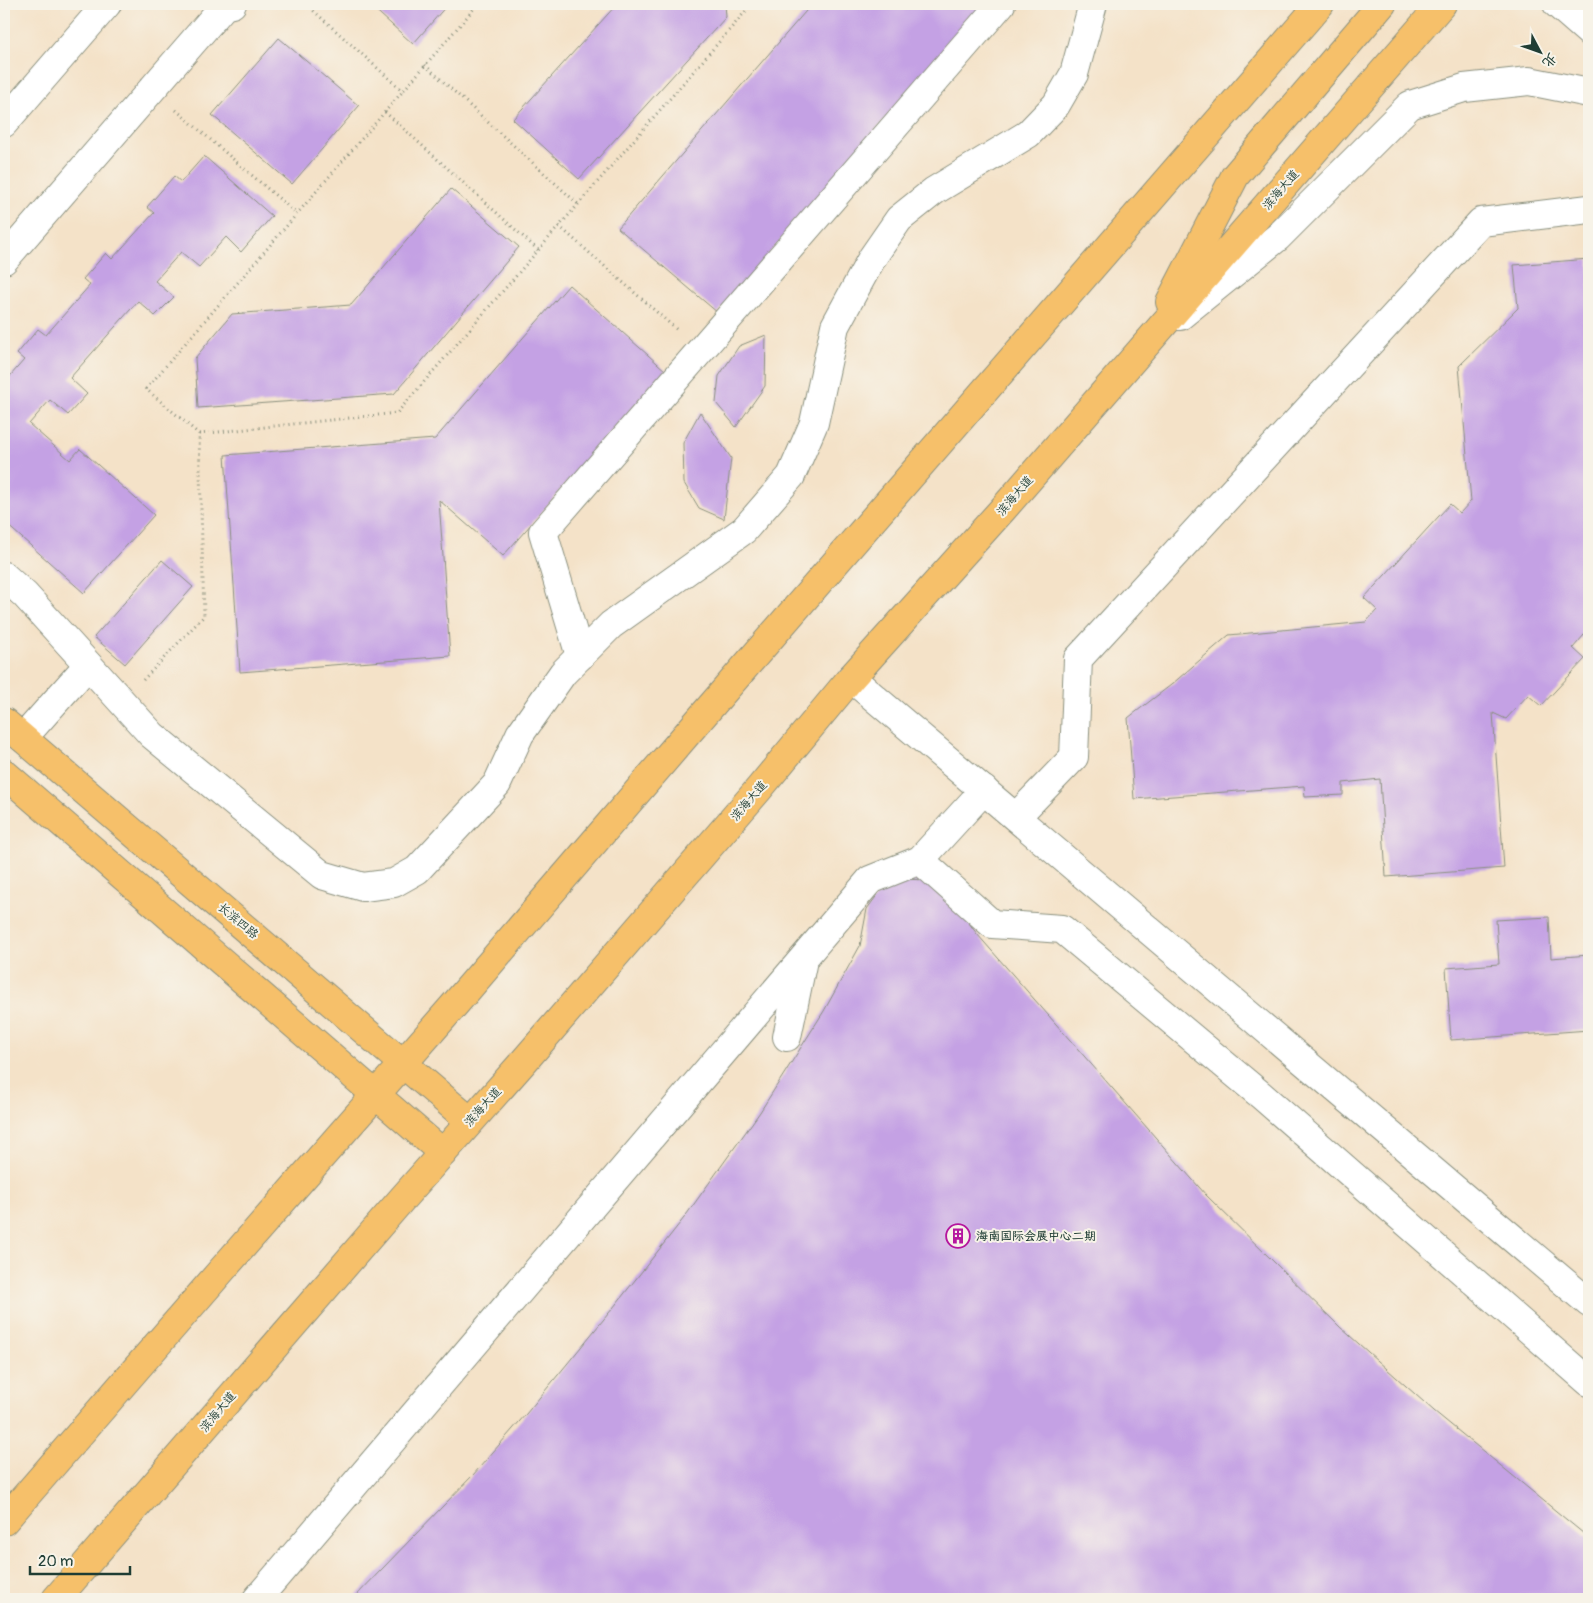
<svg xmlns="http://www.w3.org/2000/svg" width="1593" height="1603" font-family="Pangolin,'LXGW WenKai TC',sans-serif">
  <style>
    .building { fill: #c4a1e4 }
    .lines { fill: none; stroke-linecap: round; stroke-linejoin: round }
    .minor-casing { stroke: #8a907e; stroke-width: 30 }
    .major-casing { stroke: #8a907e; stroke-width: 30 }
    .highway-casing { stroke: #8a907e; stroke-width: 30 }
    .path { stroke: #8a907e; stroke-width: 3; stroke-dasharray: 1 4; stroke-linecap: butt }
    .minor { stroke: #fff; stroke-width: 28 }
    .major { stroke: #f6c06b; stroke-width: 28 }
    .highway { stroke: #f6c06b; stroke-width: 28 }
    .labels { text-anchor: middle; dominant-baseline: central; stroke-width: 4; stroke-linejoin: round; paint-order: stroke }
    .street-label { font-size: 12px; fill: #1f3d34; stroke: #f7f3e8 }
    .poi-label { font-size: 12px; font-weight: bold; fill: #1f3d34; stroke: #f7f3e8; text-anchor: start }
  </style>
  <rect width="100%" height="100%" fill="#f7f3e8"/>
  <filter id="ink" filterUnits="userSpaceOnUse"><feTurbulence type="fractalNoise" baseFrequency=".02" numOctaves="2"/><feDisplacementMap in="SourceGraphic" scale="10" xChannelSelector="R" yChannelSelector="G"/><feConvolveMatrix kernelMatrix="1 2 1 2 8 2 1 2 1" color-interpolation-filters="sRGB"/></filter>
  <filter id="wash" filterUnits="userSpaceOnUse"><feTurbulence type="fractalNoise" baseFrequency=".0096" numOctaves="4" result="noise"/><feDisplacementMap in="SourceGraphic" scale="20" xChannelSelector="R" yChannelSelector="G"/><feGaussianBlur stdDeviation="1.12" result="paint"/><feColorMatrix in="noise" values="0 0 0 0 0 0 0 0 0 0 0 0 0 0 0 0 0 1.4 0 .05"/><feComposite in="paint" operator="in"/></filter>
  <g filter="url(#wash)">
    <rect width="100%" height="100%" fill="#f4e2c8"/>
    <g id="blocks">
      <g class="building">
        <polygon points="369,4 448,4 413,44"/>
        <polygon points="617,4 725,4 726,17 579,179 513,119"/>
        <polygon points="812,4 985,4 718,313 618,228"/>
        <polygon points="279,38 359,106 292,184 212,115"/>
        <polygon points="204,156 272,216 241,252 226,237 199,267 181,252 155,281 174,297 155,316 138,301 70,378 87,394 68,415 50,400 29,424 70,460 80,449 154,515 84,593 4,522 4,383 24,360 17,354 38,329 46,335 90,285 83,279 106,253 112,259 154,213 147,207 174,176 181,182"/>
        <polygon points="451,189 519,247 394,394 198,408 195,358 232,314 351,305"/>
        <polygon points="1589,259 1589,609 1583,615 1589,620 1589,629 1573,648 1585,659 1541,706 1528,695 1506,719 1493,713 1504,868 1386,877 1380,779 1343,783 1343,795 1305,797 1304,786 1134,799 1128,718 1171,685 1229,635 1366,622 1377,610 1364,598 1450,504 1460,513 1471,501 1459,366 1518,308 1514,265"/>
        <polygon points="569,285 666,371 503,556 439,500 450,656 240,672 225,455 435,439"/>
        <polygon points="766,335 765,386 736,427 716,403 719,376 739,346"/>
        <polygon points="700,412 731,458 724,519 699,508 684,483 683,443"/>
        <polygon points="162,560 193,587 125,664 94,637"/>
        <polygon points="904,879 927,880 956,905 977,934 1206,1195 1340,1327 1434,1411 1589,1538 1589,1599 353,1599 473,1475 526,1414 613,1308 684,1218 760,1112 824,1011 860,946 867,909 881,890"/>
        <polygon points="1549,917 1551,958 1589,955 1589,1030 1451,1040 1446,968 1499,964 1496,920"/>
      </g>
    </g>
  </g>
  <g filter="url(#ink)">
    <use href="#blocks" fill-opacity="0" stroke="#8a907e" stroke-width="1"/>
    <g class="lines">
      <g class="minor-casing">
        <g id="minor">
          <polyline points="1557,4 1589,32"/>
          <polyline points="4,123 107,4"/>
          <polyline points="4,260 224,6 232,4"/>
          <polyline points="1180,316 1278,237 1410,105 1464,88 1529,81 1589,93"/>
          <polyline points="4,576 25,595 152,735 322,875 363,887 394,883 417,870 497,784 520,734 563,673 611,625 744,530 791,476 814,423 835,326 872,258 899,219 934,191 1028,134 1056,105 1074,74 1093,4"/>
          <polyline points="580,656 543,532 1001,4"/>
          <polyline points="851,678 1589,1303"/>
          <polyline points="23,738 88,665"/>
          <polyline points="1016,817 1074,757 1078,659 1481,222 1589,209"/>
          <polyline points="920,860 992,924 1062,929 1262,1096 1589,1382"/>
          <polyline points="787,1037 803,960"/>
          <polyline points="257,1599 870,880 920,860 984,790"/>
        </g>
      </g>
      <g class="major-casing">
        <g id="major">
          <polyline points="4,722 470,1121"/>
          <polyline points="4,773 443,1153"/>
        </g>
      </g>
      <g class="highway-casing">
        <g id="highway">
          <polyline points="1170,302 1235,176 1382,4"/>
          <polyline points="4,1521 221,1271 456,1003 686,735 1320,4"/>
          <polyline points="56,1599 402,1199 525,1060 758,790 851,678 1003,509 1442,4"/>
        </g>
      </g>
      <g class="path">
        <polyline points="306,4 403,91"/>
        <polyline points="425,65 578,204"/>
        <polyline points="176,110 297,214"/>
        <polyline points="385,112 538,250"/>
        <polyline points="559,226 677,330"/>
        <polyline points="199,434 397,413 752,4"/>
        <polyline points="143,680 204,616 199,434 146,389 478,4"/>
      </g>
      <use href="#minor" class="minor"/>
      <use href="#major" class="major"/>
      <use href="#highway" class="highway"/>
    </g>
  </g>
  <defs>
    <g id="building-ring" transform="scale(1.25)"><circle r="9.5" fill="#f7f3e8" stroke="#b5179e" stroke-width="1.5"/><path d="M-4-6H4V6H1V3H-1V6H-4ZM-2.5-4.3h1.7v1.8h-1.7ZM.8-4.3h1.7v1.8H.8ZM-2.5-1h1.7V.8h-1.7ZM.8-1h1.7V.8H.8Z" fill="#b5179e"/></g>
  </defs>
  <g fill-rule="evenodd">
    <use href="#building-ring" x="958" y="1236"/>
  </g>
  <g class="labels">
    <g class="street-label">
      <text transform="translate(1281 190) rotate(-49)">滨海大道</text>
      <text transform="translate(1015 496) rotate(-49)">滨海大道</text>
      <text transform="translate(749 801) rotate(-49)">滨海大道</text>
      <text transform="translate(238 921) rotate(40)">长滨四路</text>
      <text transform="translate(483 1107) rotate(-48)">滨海大道</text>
      <text transform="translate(218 1412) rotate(-50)">滨海大道</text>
    </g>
    <g class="poi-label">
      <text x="976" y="1236">海南国际会展中心二期</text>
    </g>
  </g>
  <rect width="1593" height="1603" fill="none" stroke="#f7f3e8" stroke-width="20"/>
  <g transform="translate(1540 52) rotate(131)" stroke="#f7f3e8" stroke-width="4" paint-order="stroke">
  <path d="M0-4L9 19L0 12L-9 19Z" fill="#1f3d34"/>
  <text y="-8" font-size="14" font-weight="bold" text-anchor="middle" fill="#1f3d34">北</text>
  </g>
  <path d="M30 1566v8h100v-8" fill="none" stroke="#1f3d34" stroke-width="2.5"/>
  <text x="38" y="1566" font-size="15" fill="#1f3d34" stroke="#f7f3e8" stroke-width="4" paint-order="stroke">20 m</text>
</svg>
